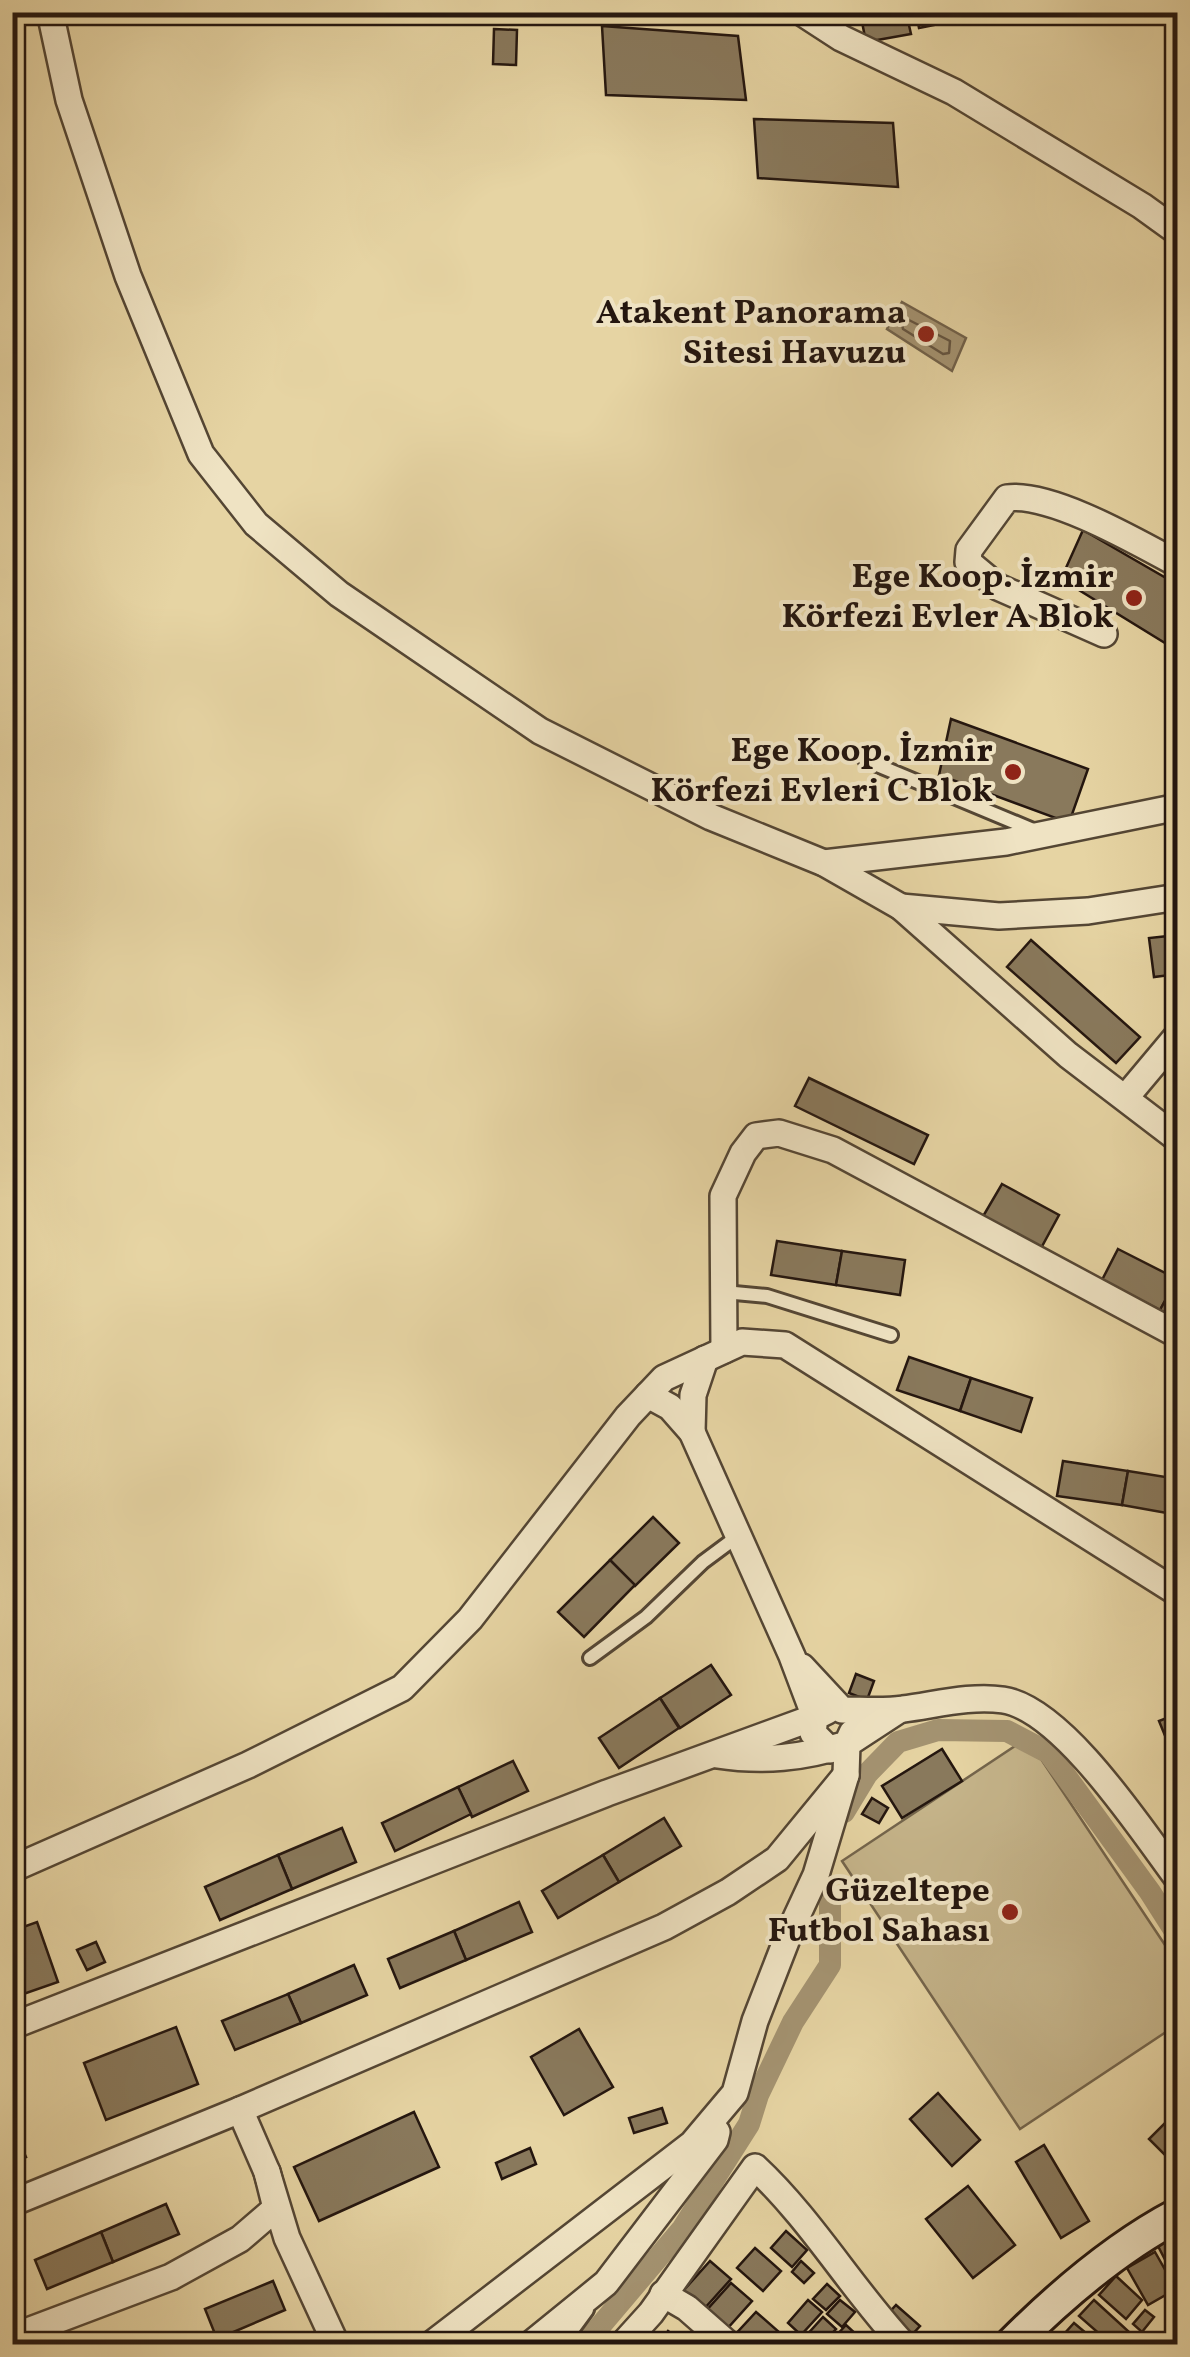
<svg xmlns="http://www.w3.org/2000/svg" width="1190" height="2357" font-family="Vollkorn,serif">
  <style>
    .green { fill: #c5b48a; stroke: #74654c; stroke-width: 2.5 }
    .water { fill: #a49371; stroke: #71614a; stroke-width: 2.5 }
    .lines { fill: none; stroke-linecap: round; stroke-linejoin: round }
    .shore { stroke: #645440; stroke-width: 2.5 }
    .canal { stroke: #a49371; stroke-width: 22 }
    .building { fill: #89795c; stroke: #24160f; stroke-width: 2.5 }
    .lane-casing { stroke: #544634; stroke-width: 18 }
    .street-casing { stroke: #544634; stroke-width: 30 }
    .secondary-casing { stroke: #24160f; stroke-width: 38 }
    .lane { stroke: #efe3c3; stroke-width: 12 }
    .street { stroke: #efe3c3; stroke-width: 25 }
    .secondary { stroke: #efe3c3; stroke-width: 32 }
    .poi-dot { fill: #8f2418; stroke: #efe3c3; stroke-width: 4 }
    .labels { text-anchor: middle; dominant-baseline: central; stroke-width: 8; stroke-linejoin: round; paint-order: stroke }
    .poi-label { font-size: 35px; font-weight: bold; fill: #24160f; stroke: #efe3c3; text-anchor: end }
  </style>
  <rect width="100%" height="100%" fill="#e6d4a3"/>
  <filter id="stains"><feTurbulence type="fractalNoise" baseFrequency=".002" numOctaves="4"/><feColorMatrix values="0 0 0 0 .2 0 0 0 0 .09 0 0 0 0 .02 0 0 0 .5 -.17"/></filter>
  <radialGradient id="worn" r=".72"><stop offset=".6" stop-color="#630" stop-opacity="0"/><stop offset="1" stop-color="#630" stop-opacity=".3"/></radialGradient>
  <polygon class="green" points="1027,1738 1177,1963 1178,2024 1020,2129 842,1861"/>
  <polygon class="water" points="902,302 966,338 952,371 887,329"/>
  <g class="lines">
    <polygon class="shore" points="905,318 950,341 949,353 943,354 903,329 902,324"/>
    <g class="canal">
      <polyline points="844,1812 867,1774 898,1742 938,1730 1007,1731 1049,1753 1150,1892 1178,1936"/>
      <polyline points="585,2344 683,2228 749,2124 758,2095 793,2022 830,1965 830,1899"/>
    </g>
  </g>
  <g class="building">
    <polygon points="860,12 906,12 911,34 866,42"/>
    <polygon points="916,12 963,12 964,19 919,28"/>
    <polygon points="602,26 738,36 746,100 606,95"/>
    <polygon points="494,29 517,30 516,65 493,64"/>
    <polygon points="754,119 893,123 898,187 758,178"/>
    <polygon points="1083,530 1178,585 1178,651 1061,579"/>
    <polygon points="951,719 1088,769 1069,823 939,775"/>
    <polygon points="1178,935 1178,974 1154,977 1149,938"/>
    <polygon points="1031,940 1140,1037 1116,1063 1007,967"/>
    <polygon points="809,1078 928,1135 914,1164 795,1106"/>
    <polygon points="1002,1184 1059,1215 1040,1250 982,1218"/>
    <polygon points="777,1241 842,1251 836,1285 771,1275"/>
    <polygon points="1118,1249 1177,1279 1160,1310 1102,1280"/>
    <polygon points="842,1251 905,1260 900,1295 836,1285"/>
    <polygon points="1177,1279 1178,1280 1178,1319 1160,1310"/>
    <polygon points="909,1357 971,1378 960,1411 897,1390"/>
    <polygon points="971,1378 1032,1398 1021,1432 960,1411"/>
    <polygon points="1063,1461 1128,1471 1122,1505 1057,1496"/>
    <polygon points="1128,1471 1178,1479 1178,1515 1122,1505"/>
    <polygon points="653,1517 679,1543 635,1586 610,1560"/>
    <polygon points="610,1560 635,1585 584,1637 558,1612"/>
    <polygon points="711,1665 731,1695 680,1728 660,1698"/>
    <polygon points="856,1674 874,1681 867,1700 849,1693"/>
    <polygon points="660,1698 679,1728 619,1768 599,1738"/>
    <polygon points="1177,1714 1178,1733 1166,1738 1159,1721"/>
    <polygon points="942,1749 962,1781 902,1818 882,1786"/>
    <polygon points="513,1761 528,1791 472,1817 458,1787"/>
    <polygon points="458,1787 471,1814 395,1851 382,1823"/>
    <polygon points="872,1798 888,1808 879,1823 862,1814"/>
    <polygon points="664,1818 681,1846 619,1882 603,1855"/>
    <polygon points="342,1828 356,1862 292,1889 278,1855"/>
    <polygon points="278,1855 292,1889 220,1920 205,1887"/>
    <polygon points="603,1855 619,1882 558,1918 542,1891"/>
    <polygon points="519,1902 532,1932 466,1960 454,1931"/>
    <polygon points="37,1922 58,1982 12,1998 12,1931"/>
    <polygon points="454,1931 466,1960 400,1988 388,1959"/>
    <polygon points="96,1942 105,1962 87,1970 77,1950"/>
    <polygon points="354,1965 367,1995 301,2023 288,1994"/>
    <polygon points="288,1994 301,2023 235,2050 222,2021"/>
    <polygon points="176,2027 198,2084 106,2120 84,2063"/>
    <polygon points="579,2029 613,2087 564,2115 531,2057"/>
    <polygon points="938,2093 980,2140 952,2166 910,2119"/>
    <polygon points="662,2108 667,2123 634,2133 629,2118"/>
    <polygon points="1178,2110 1178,2168 1149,2139"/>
    <polygon points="414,2112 439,2167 319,2221 294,2167"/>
    <polygon points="12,2125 26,2157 12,2163"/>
    <polygon points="1044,2145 1089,2221 1061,2238 1016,2162"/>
    <polygon points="530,2148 536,2164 502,2179 496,2163"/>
    <polygon points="968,2186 1015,2245 973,2278 926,2219"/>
    <polygon points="166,2204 179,2234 113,2262 101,2232"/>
    <polygon points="786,2231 807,2250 792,2267 771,2248"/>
    <polygon points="101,2232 113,2262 47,2289 35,2260"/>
    <polygon points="1178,2236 1178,2275 1174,2277 1158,2246"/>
    <polygon points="755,2248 781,2271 763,2291 737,2268"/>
    <polygon points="1155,2252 1176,2289 1148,2305 1127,2268"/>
    <polygon points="710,2261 731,2279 704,2309 683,2291"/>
    <polygon points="801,2261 814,2273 804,2283 792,2272"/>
    <polygon points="1116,2276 1142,2300 1126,2319 1099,2295"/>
    <polygon points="273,2281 285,2310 217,2339 205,2309"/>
    <polygon points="731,2283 752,2301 726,2330 705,2312"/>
    <polygon points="827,2284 840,2296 826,2310 813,2299"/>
    <polygon points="808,2300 822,2312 801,2335 788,2323"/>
    <polygon points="840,2300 855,2312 842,2327 827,2314"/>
    <polygon points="1094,2300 1128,2331 1115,2344 1111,2344 1079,2316"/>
    <polygon points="896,2305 920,2326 909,2338 885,2317"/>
    <polygon points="1145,2310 1154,2317 1142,2332 1133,2324"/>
    <polygon points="756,2312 779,2332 768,2344 739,2344 732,2338"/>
    <polygon points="823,2317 836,2329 822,2344 813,2344 805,2337"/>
    <polygon points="1074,2323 1099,2344 1055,2344"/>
    <polygon points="846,2325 859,2337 852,2344 842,2344 834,2338"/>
    <polygon points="668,2331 683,2342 681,2344 658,2344"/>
  </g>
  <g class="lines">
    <g class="lane-casing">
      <g id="lane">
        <polyline points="865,760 1038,832"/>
        <polyline points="724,1292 767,1296 891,1335"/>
        <polyline points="590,1658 646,1617 703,1562 738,1536"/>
        <polyline points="562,2344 587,2310"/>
      </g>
    </g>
    <g class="street-casing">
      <g id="street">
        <polyline points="50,12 69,100 128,276 201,454 256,524 339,594 540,731 711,817 824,863 901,907 1068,1055 1178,1139"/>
        <polyline points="801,12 841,38 954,92 1142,206 1178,232"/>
        <path d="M 1104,634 L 998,587 L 968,562 L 969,550 L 1007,498 C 1051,492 1137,542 1178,564"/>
        <polyline points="824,863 1006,842 1178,807"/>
        <polyline points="901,907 999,916 1088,911 1178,897"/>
        <polyline points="1126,1097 1178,1035"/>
        <polyline points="724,1350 723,1196 743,1153 756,1136 779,1133 833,1150 1178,1335"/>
        <polyline points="692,1432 693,1395 705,1359"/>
        <path d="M 802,1667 L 842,1710 C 862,1710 884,1712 903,1709 C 935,1705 971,1695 1003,1700 C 1063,1709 1142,1831 1178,1879"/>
        <polyline points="827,1711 815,1717 813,1733 830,1750"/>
        <path d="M 717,1755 C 763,1762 803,1758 847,1744 L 852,1733"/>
        <polyline points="12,1869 248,1765 402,1688 470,1619 628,1416 664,1378 742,1342 785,1345 1178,1593"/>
        <polyline points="12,2026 607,1793 815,1717 792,1656 692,1432 670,1407 648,1395"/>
        <polyline points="240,2110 267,2172 287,2238 336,2344"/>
        <polyline points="12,2203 240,2110 664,1927 728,1892 777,1859 846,1775"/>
        <polyline points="663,2294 687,2308 728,2344"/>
        <polyline points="12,2337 171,2277 240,2239 276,2208 267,2172"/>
        <polyline points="432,2344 692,2144 735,2093 755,2021 790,1931 816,1875 846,1775 847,1744 899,1710"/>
        <polyline points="531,2344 606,2283 715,2140 717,2132"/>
        <path d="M 623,2344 L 651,2313 L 755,2167 C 811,2219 851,2288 903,2344"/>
      </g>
    </g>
    <g class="secondary-casing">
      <path id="secondary" d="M 1012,2344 C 1060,2296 1117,2247 1178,2215"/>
    </g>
    <use href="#lane" class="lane"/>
    <use href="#street" class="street"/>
    <use href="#secondary" class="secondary"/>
  </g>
  <g class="poi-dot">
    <circle cx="926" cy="334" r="10"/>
    <circle cx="1134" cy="598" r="10"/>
    <circle cx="1013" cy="772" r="10"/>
    <circle cx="1010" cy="1912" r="10"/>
  </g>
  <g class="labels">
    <g class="poi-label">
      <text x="906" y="314">Atakent Panorama<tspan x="906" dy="40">Sitesi Havuzu</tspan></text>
      <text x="1114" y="578">Ege Koop. İzmir<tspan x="1114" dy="40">Körfezi Evler A Blok</tspan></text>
      <text x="993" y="752">Ege Koop. İzmir<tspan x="993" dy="40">Körfezi Evleri C Blok</tspan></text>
      <text x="990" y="1892">Güzeltepe<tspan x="990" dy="40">Futbol Sahası</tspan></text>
    </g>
  </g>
  <rect width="1190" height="2357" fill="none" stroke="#e6d4a3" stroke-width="50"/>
  <rect x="15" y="15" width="1160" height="2327" fill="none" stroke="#24160f" stroke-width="5"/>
  <rect x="25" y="25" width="1140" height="2307" fill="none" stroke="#24160f" stroke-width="2.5"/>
  <rect width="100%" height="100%" filter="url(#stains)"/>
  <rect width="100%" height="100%" fill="url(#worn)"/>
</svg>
